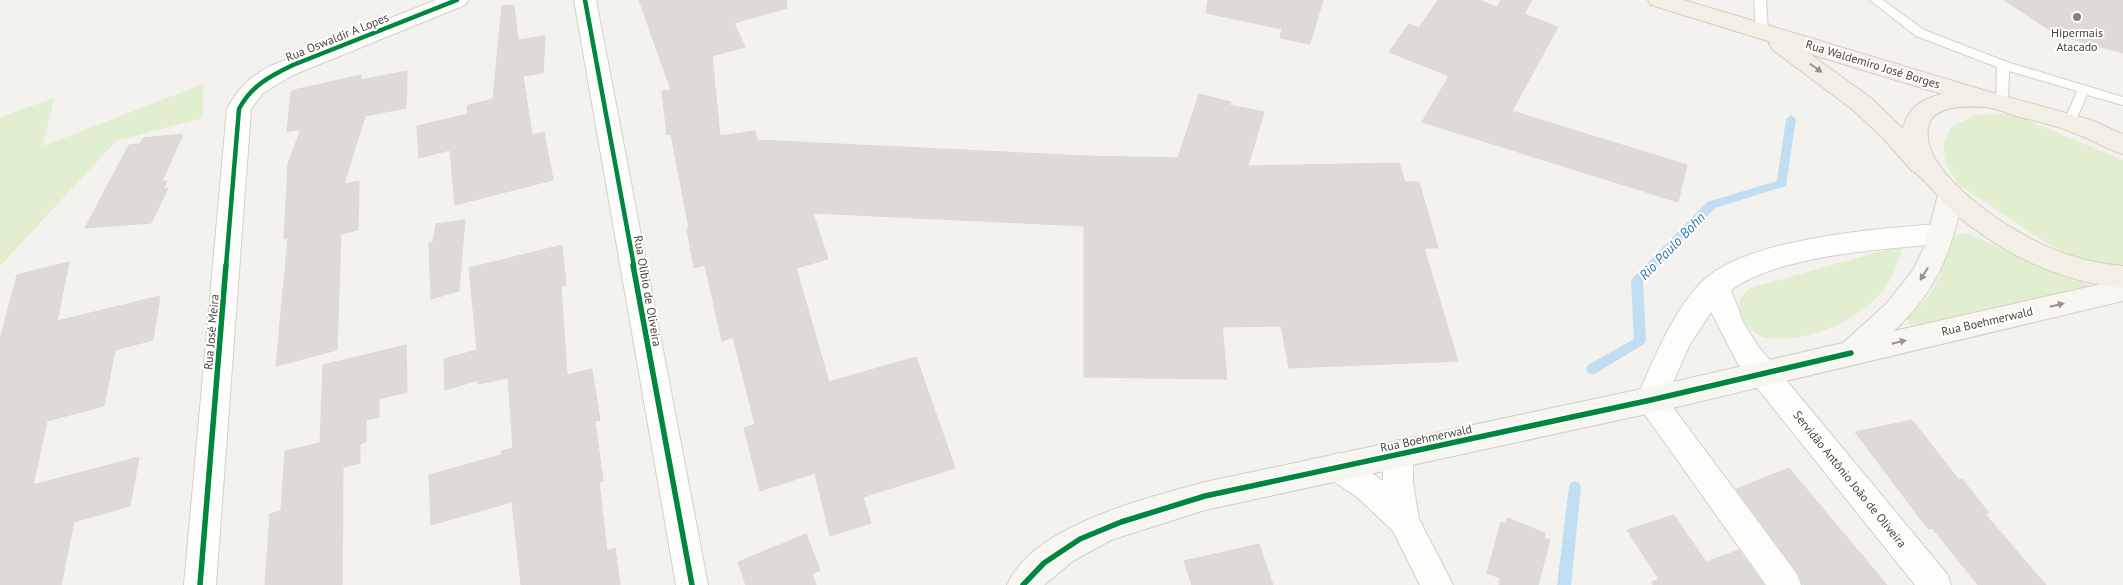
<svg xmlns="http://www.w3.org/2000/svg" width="2123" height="585" font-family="'PT Sans',sans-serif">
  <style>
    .green { fill: #e1eecf }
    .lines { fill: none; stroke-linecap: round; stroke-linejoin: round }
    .stream { fill: #c0ddf1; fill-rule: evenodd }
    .building { fill: #dedbd6; stroke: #dcd9d4 }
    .lane-casing { stroke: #d2d0cb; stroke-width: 2 }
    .street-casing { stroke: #d2d0cb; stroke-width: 2 }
    .secondary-casing { stroke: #d3cfc5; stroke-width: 2 }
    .primary-casing { stroke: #d6cebb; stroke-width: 2 }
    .lane { fill: #fdfdfc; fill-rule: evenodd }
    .street { fill: #fdfdfc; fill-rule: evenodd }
    .secondary { fill: #f7f6f1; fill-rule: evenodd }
    .primary { fill: #f2efe6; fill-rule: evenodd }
    .cycleway-far1-casing { stroke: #fff; stroke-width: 7 }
    .cycleway-casing { stroke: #fff; stroke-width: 9 }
    .cycleway-far1 { stroke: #00873e; stroke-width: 4.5 }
    .cycleway { stroke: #00873e; stroke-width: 5.5 }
    .oneway { fill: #969187 }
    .oneway2 { fill: #98948c }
    .poi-dot { fill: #868178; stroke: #fff; stroke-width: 2 }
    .labels { text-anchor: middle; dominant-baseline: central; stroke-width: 4; stroke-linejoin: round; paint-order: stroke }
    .poi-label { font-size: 12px; fill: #4b4439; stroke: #fff }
    .street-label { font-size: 12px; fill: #4b4439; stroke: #fff }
    .water-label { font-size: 14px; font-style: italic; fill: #2e7ab2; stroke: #fff }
  </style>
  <rect width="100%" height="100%" fill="#f4f2ee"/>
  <g class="green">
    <polygon points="203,84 203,118 116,141 0,266 0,117 54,98 43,146"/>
    <polygon points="2012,114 2123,160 2123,267 2091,262 2063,252 2037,237 1958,184 1946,164 1943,144 1951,127 1976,115"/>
    <path d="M 1967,233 L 2057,274 L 2091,286 L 1917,326 L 1910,325 L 1906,318 C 1924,306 1941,281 1945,259 C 1946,252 1944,246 1949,240 C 1953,235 1960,234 1967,233 Z"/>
    <path d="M 1903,245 C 1899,261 1893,278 1883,291 C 1857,321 1809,343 1769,338 C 1753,337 1735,317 1740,300 C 1741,296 1747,291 1750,288 Z"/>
  </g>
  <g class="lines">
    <g class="stream">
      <polygon points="1791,115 1796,119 1786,186 1715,208 1643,282 1646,341 1644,344 1596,373 1592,374 1588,373 1586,369 1588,365 1634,339 1631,281 1633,278 1707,202 1777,181 1786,119"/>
      <polygon points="1575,481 1579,483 1581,487 1571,585 1557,585 1569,487 1571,483"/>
    </g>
  </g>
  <g class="building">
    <polygon points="639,0 786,0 787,8 734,23 745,47 712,56 720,136 755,131 757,140 1085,156 1178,158 1199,94 1231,102 1229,105 1264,112 1248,166 1399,163 1405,182 1419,182 1438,248 1424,248 1458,361 1289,368 1281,326 1222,327 1227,379 1084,377 1084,226 813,213 828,259 796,268 829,382 916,357 955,468 863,497 871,523 830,536 815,473 760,491 744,428 755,424 733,337 722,341 705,265 694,268 687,229 689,228 671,134 667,135 662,91 671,90"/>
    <polygon points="1208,0 1323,0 1310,44 1280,38 1282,29 1206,13"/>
    <polygon points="1438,0 1479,0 1497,7 1501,0 1532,0 1524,14 1558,27 1512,111 1687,165 1678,202 1422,122 1449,76 1389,52 1409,24 1419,28"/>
    <polygon points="2004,0 2123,0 2123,53 2057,35"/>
    <polygon points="514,5 518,40 545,36 543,73 523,76 532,135 544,132 553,180 455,205 450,150 419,158 417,126 468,114 467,106 469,105 493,99 502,6"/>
    <polygon points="407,71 406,108 365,116 344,184 359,181 358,230 341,234 337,350 276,366 288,238 284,239 288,164 301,129 287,132 291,92 294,90 361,75 361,80"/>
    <polygon points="183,134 162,181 167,181 163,189 168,188 151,223 85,228 129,145 140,144 143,138"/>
    <polygon points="465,220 459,291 431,299 429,243 433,242 436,224"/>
    <polygon points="562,245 566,285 561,286 567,375 592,369 600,420 595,421 603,481 599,482 607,551 615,548 620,585 521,585 512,502 431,525 429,475 501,455 501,451 513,448 508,378 478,384 479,380 445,390 444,359 477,350 469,268"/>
    <polygon points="69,262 57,321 160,296 153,340 115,350 104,406 47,421 33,485 139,457 130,506 74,522 61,585 0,585 0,340 17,275"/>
    <polygon points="406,345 407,392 379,399 379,417 366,420 366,442 360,444 360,463 343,467 342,585 265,585 270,514 281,511 285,451 320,443 323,365"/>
    <polygon points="1912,420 1959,480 1962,479 1989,513 1985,514 2046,585 1978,585 1932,528 1928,529 1855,432"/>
    <polygon points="1789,468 1887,585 1803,585 1798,573 1736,489"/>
    <polygon points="1674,515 1706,562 1739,550 1764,585 1653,585 1652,582 1659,579 1627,530"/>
    <polygon points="1507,518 1545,533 1544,538 1550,540 1538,585 1499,585 1500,578 1487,573 1501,522 1506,524"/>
    <polygon points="806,534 820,570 812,574 816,585 746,585 738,562"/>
    <polygon points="1259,544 1273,585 1192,585 1184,561"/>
  </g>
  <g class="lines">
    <g class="lane-casing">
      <g id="lane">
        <polygon points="1754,0 1766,0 1768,30 1766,33 1762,34 1756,30"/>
        <polygon points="1870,0 1883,0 1924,30 2007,62 2123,97 2123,105 2087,95 2074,125 2066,125 2064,122 2077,91 2009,71 2008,103 2002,107 1998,106 1996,103 1997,67 1916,36"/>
      </g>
    </g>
    <g class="street-casing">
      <g id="street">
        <path d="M 436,0 L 468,0 L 465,5 L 293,75 L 263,93 L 251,109 L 216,585 L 184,585 L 227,109 C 237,90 249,78 268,67 Z"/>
        <polygon points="574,0 596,0 708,585 676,585"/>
        <path d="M 1941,224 L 1950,227 L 1954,234 L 1950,241 L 1941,244 C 1882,249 1779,255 1731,290 L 1743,322 L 1758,346 L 1947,574 L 1951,585 L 1915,585 L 1738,364 L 1711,312 L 1689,346 L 1666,398 L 1797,574 L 1801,585 L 1766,585 L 1641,409 L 1636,400 C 1652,363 1675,305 1706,278 C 1753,238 1880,228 1941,224 Z"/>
        <polygon points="1398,440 1409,444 1413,454 1413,483 1419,519 1453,585 1420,585 1393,531 1357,497 1327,477 1323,467 1327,457 1338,453 1349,457 1383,481 1383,454 1387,444"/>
      </g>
    </g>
    <g class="secondary-casing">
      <path id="secondary" d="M 1951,185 L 1960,188 L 1964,195 C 1950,254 1939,288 1894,331 L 2123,279 L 2123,301 L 1651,413 L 1205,510 L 1111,540 L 1073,561 L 1044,585 L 1007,585 C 1033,525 1147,498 1205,482 L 1651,387 L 1843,343 L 1887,303 L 1913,270 L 1924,248 L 1938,195 L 1942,188 Z"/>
    </g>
    <g class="primary-casing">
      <path id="primary" d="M 1648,0 L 1684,0 L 1983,90 L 2091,120 L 2123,134 L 2123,154 C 2106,149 2091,139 2074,133 C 2056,125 2035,121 2016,116 C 2006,113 1994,107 1983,107 C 1965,106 1932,105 1928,128 C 1921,169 1994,219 2026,236 C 2056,253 2089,263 2123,266 L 2123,288 C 2061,282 2002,254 1954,213 C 1945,205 1920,173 1912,171 L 1883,138 L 1853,110 L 1773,50 L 1769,44 L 1771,42 L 1651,5 ZM 1810,54 L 1942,94 C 1922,99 1908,107 1903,129 L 1871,98 Z"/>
    </g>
    <use href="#lane" class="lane"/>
    <use href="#street" class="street"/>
    <use href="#secondary" class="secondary"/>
    <use href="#primary" class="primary"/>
    <g class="cycleway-far1-casing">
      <g id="cycleway-far1">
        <polyline points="585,0 634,266"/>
        <path d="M 226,266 L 239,109 C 251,86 270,76 293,65 L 457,0"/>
      </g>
    </g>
    <g class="cycleway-casing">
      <g id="cycleway">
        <polyline points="633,265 692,585"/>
        <polyline points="200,585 226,265"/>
        <polyline points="1023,585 1044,563 1080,539 1121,522 1205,496 1651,400 1851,353"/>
      </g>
    </g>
    <use href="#cycleway-far1" class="cycleway-far1"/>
    <use href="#cycleway" class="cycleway"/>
  </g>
  <defs><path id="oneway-solid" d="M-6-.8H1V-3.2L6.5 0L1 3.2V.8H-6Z" transform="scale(1.25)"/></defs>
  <use class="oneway" href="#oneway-solid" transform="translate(1816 68) rotate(35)"/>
  <g class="oneway2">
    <use href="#oneway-solid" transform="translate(1924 274) rotate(122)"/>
    <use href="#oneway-solid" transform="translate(2057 305) rotate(-13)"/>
    <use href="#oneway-solid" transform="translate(1899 342) rotate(-13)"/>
  </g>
  <circle class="poi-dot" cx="2077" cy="17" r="5"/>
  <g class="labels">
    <g class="poi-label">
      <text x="2077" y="32">Hipermais<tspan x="2077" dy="14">Atacado</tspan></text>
    </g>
    <g class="street-label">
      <text transform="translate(337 37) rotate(-22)">Rua Oswaldir A Lopes</text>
      <text transform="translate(1873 64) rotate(17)">Rua Waldemiro José Borges</text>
      <text transform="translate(648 291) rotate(80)">Rua Olíbio de Oliveira</text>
      <text transform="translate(1987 321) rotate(-13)">Rua Boehmerwald</text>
      <text transform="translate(211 332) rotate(-85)">Rua José Meira</text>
      <text transform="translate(1426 438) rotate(-12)">Rua Boehmerwald</text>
      <text transform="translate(1850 479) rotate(51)">Servidão Antônio João de Oliveira</text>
    </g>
    <g class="water-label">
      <text transform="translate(1672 246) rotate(-46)">Rio Paulo Bohn</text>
    </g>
  </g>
</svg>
